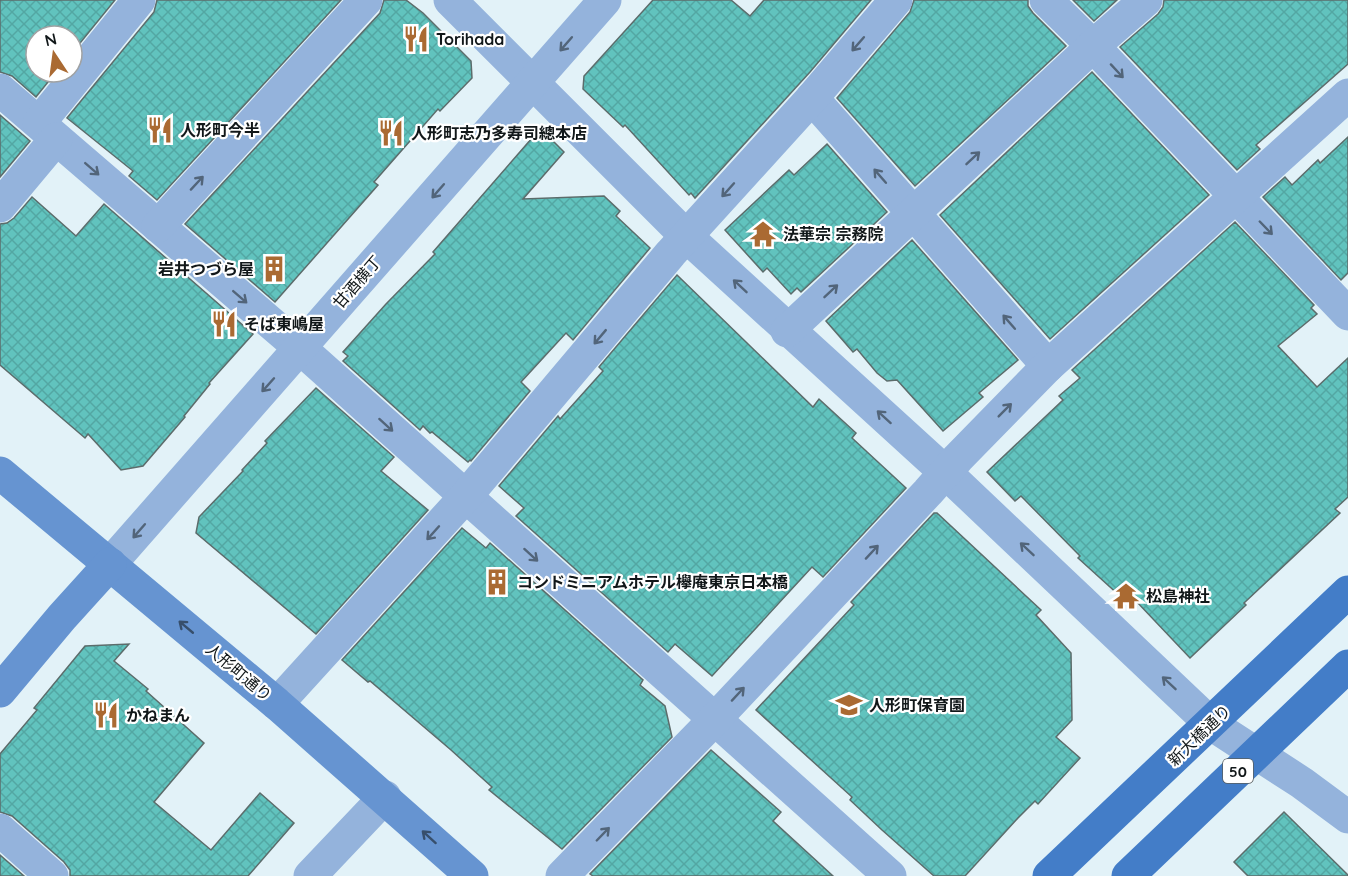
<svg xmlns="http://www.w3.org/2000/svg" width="1348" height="876" font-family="Quicksand,'Noto Sans JP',sans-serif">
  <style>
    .building { fill: url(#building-cross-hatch); stroke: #5c6c6b; stroke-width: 1.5 }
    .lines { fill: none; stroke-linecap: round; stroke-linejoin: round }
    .street { stroke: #94b3dc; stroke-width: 33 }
    .secondary { stroke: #6694d1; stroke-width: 33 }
    .primary { stroke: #437dc8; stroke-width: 33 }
    .oneway { stroke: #52657a }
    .oneway2 { stroke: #374f6c }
    .labels { text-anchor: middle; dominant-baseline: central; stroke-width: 4.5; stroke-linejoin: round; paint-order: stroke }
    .shield { fill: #fff; stroke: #585d5e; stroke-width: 1.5 }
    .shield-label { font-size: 15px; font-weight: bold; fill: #111719 }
    .poi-label { font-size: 16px; font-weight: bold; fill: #111719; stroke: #fff; text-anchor: start }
    .street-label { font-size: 16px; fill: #111719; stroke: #fff }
  </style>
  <defs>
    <pattern id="building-cross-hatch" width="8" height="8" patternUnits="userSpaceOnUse" patternTransform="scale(1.5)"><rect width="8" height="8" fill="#61c3be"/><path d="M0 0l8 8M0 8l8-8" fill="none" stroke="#53a7a3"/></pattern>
  </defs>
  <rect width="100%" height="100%" fill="#e2f2f8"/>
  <g class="building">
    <polygon points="0,0 115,0 72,53 72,36 36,36 36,72 56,72 36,97 12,76 0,72"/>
    <polygon points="157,0 341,0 157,200 129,176 133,171 67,118 154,12"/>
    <polygon points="384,0 406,0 423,13 471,61 472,78 440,111 438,109 374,182 378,185 275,302 185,224 380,13"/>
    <polygon points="653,0 731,0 750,16 764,0 871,0 810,72 695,198 691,193 689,195 625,125 623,127 583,89 584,76"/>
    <polygon points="914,0 1028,0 1028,6 1033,13 1066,46 915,186 837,98 910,12"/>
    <polygon points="1073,0 1117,0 1094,21"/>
    <polygon points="1164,0 1348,0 1348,64 1256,145 1260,149 1237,170 1120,47 1158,14 1163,7"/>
    <polygon points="1092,72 1209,195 1050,339 940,215"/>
    <polygon points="0,115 30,141 0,177"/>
    <polygon points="1348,137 1348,273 1341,280 1263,197 1285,177 1292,185 1318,160 1320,163"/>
    <polygon points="532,138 550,138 564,152 523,199 604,196 620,211 616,216 650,248 573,340 566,333 521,382 530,391 471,461 470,460 468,462 432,432 430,433 423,426 420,430 343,361 348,356 343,352 386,304 435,254 433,252"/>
    <polygon points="827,144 887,212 801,292 797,288 791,294 767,268 763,272 725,230 789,170 794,175"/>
    <polygon points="32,197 76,236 104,204 253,334 209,383 210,384 184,416 185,417 143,466 121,470 88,434 85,438 0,365 0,224 7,223 14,218"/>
    <polygon points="1235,222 1314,305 1311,308 1317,314 1278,346 1317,387 1348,358 1348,497 1335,509 1340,513 1244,603 1246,605 1190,658 1136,601 1131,606 1078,558 1080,556 1021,496 1015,501 987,472 1063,400 1059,396 1080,378 1072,370"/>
    <polygon points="912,240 1018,360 979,393 983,397 943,431 897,380 887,381 877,373 857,349 853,352 826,321"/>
    <polygon points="677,275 813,407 819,399 856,433 852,438 906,488 823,577 812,567 712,676 675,644 668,652 516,516 524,508 499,486 558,416 560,419 603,371 599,367"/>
    <polygon points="316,388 394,457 381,471 428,510 316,634 196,533 199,517 243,471 242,470 267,443 265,441"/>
    <polygon points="934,513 937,513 1041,610 1036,615 1071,653 1072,720 1056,737 1080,758 1038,804 1035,801 1018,818 965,876 934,876 882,830 850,800 852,797 756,710 854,605 851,602"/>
    <polygon points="462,528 486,548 490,543 643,680 640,685 665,706 672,737 562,849 489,790 492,787 451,750 370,681 368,682 342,660"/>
    <polygon points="129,644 114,661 148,689 146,691 204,743 154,802 211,850 260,793 294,823 248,876 70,876 70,870 64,862 12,816 0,812 0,754 37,710 34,708 85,646"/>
    <polygon points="711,750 781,812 773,821 833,876 593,876 590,874"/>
    <polygon points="1284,812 1348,875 1348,876 1248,876 1234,862"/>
    <polygon points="0,855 24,876 0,876"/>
  </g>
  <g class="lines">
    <g class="street">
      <polyline points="450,0 686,236 945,472 1211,724 1302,783 1348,817"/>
      <polyline points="1046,0 1093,46 1348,314"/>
      <polyline points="0,90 300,348 890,876"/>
      <polyline points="812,98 1048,366"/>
      <polyline points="39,123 139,0"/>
      <polyline points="0,206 56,139"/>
      <polyline points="158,226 366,0"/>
      <polyline points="787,331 1093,46 1146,0"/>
      <polyline points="110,564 605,0"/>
      <polyline points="277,704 466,496 671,253 812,98 896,0"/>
      <polyline points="0,830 52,876"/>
      <polyline points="310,876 385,797"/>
      <polyline points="562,876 715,719 928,492 958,458 1048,366 1348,95"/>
    </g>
    <g class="secondary">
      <polyline points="0,473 277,704 472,876"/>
      <polyline points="0,691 62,617 110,564"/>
    </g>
    <g class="primary">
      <polyline points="1049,876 1348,592"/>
      <polyline points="1128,876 1348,666"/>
    </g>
  </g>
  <defs><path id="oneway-shaft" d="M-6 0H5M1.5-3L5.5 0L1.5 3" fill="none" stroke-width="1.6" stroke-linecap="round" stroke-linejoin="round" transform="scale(1.5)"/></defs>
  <g class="oneway">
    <use href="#oneway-shaft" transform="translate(566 44) rotate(131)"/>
    <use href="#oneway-shaft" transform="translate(858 44) rotate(131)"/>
    <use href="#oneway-shaft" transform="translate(1117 71) rotate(47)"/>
    <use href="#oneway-shaft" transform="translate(973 158) rotate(-43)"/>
    <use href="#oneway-shaft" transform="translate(92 169) rotate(41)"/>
    <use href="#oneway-shaft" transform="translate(880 176) rotate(-131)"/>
    <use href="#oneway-shaft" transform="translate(197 183) rotate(-47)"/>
    <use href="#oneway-shaft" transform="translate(728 190) rotate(132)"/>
    <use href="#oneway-shaft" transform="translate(438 191) rotate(131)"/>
    <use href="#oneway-shaft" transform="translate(1266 228) rotate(46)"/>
    <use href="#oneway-shaft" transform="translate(740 286) rotate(-137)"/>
    <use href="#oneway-shaft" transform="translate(831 291) rotate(-43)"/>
    <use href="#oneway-shaft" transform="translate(240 297) rotate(41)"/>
    <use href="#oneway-shaft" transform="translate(1009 322) rotate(-131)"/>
    <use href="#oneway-shaft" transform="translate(600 337) rotate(130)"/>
    <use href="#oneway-shaft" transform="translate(268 385) rotate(132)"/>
    <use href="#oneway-shaft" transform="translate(1005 410) rotate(-45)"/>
    <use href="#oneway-shaft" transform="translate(884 417) rotate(-138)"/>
    <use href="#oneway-shaft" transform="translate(386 425) rotate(42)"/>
    <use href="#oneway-shaft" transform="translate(139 531) rotate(131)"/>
    <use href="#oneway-shaft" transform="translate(433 533) rotate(132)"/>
    <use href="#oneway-shaft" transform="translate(1027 549) rotate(-137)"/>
    <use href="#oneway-shaft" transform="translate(872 552) rotate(-47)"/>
    <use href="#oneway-shaft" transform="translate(531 555) rotate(42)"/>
    <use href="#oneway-shaft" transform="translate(1169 683) rotate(-137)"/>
    <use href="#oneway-shaft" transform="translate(738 694) rotate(-47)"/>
    <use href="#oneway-shaft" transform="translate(603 834) rotate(-46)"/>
  </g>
  <g class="oneway2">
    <use href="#oneway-shaft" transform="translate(186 627) rotate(-140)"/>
    <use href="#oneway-shaft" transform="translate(429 837) rotate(-138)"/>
  </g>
  <defs>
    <g id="restaurant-bare" transform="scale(2.07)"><path d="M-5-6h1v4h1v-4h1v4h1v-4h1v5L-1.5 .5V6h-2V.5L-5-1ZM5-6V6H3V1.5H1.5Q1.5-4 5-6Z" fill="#aa6a32" stroke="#fff" stroke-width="2.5" paint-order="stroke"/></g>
    <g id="temple-bare" transform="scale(2.07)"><path d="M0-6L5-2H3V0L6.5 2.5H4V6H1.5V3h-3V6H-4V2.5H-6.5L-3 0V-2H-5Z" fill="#aa6a32" stroke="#fff" stroke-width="2.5" paint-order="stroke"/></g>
    <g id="building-bare" transform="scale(2.07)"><path d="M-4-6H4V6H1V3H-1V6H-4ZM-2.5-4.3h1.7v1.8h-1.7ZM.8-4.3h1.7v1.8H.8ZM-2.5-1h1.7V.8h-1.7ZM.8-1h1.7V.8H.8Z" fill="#aa6a32" stroke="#fff" stroke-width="2.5" paint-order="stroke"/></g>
    <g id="school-bare" transform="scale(2.07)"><path d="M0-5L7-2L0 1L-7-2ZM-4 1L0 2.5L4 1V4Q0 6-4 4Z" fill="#aa6a32" stroke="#fff" stroke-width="2.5" paint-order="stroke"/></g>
  </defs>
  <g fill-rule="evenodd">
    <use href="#restaurant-bare" x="416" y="39"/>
    <use href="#restaurant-bare" x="160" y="130"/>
    <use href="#restaurant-bare" x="391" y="133"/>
    <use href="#temple-bare" x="763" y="234"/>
    <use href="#building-bare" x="274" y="269"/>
    <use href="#restaurant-bare" x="224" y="324"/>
    <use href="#building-bare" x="497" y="582"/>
    <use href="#temple-bare" x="1126" y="596"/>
    <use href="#school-bare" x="849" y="705"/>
    <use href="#restaurant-bare" x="106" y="715"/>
  </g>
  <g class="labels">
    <rect class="shield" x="1223" y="759" width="30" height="24" rx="4.5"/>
    <g class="shield-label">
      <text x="1238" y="771">50</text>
    </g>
    <g class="poi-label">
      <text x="436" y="39">Torihada</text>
      <text x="180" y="130">人形町今半</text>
      <text x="411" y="133">人形町志乃多寿司總本店</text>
      <text x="783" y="234">法華宗 宗務院</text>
      <text x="254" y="269" text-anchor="end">岩井つづら屋</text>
      <text x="244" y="324">そば東嶋屋</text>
      <text x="517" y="582">コンドミニアムホテル欅庵東京日本橋</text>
      <text x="1146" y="596">松島神社</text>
      <text x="869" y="705">人形町保育園</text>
      <text x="126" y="715">かねまん</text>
    </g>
    <g class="street-label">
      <text transform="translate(357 282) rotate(-49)">甘酒横丁</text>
      <text transform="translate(239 672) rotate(40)">人形町通り</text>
      <text transform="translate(1199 735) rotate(-44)">新大橋通り</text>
    </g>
  </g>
  <g transform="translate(54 54) rotate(347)"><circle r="28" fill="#ffffff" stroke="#a0a2a3" stroke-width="1.5"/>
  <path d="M0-4.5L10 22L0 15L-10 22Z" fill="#aa6a32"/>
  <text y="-9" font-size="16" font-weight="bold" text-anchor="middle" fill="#111719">N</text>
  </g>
</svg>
